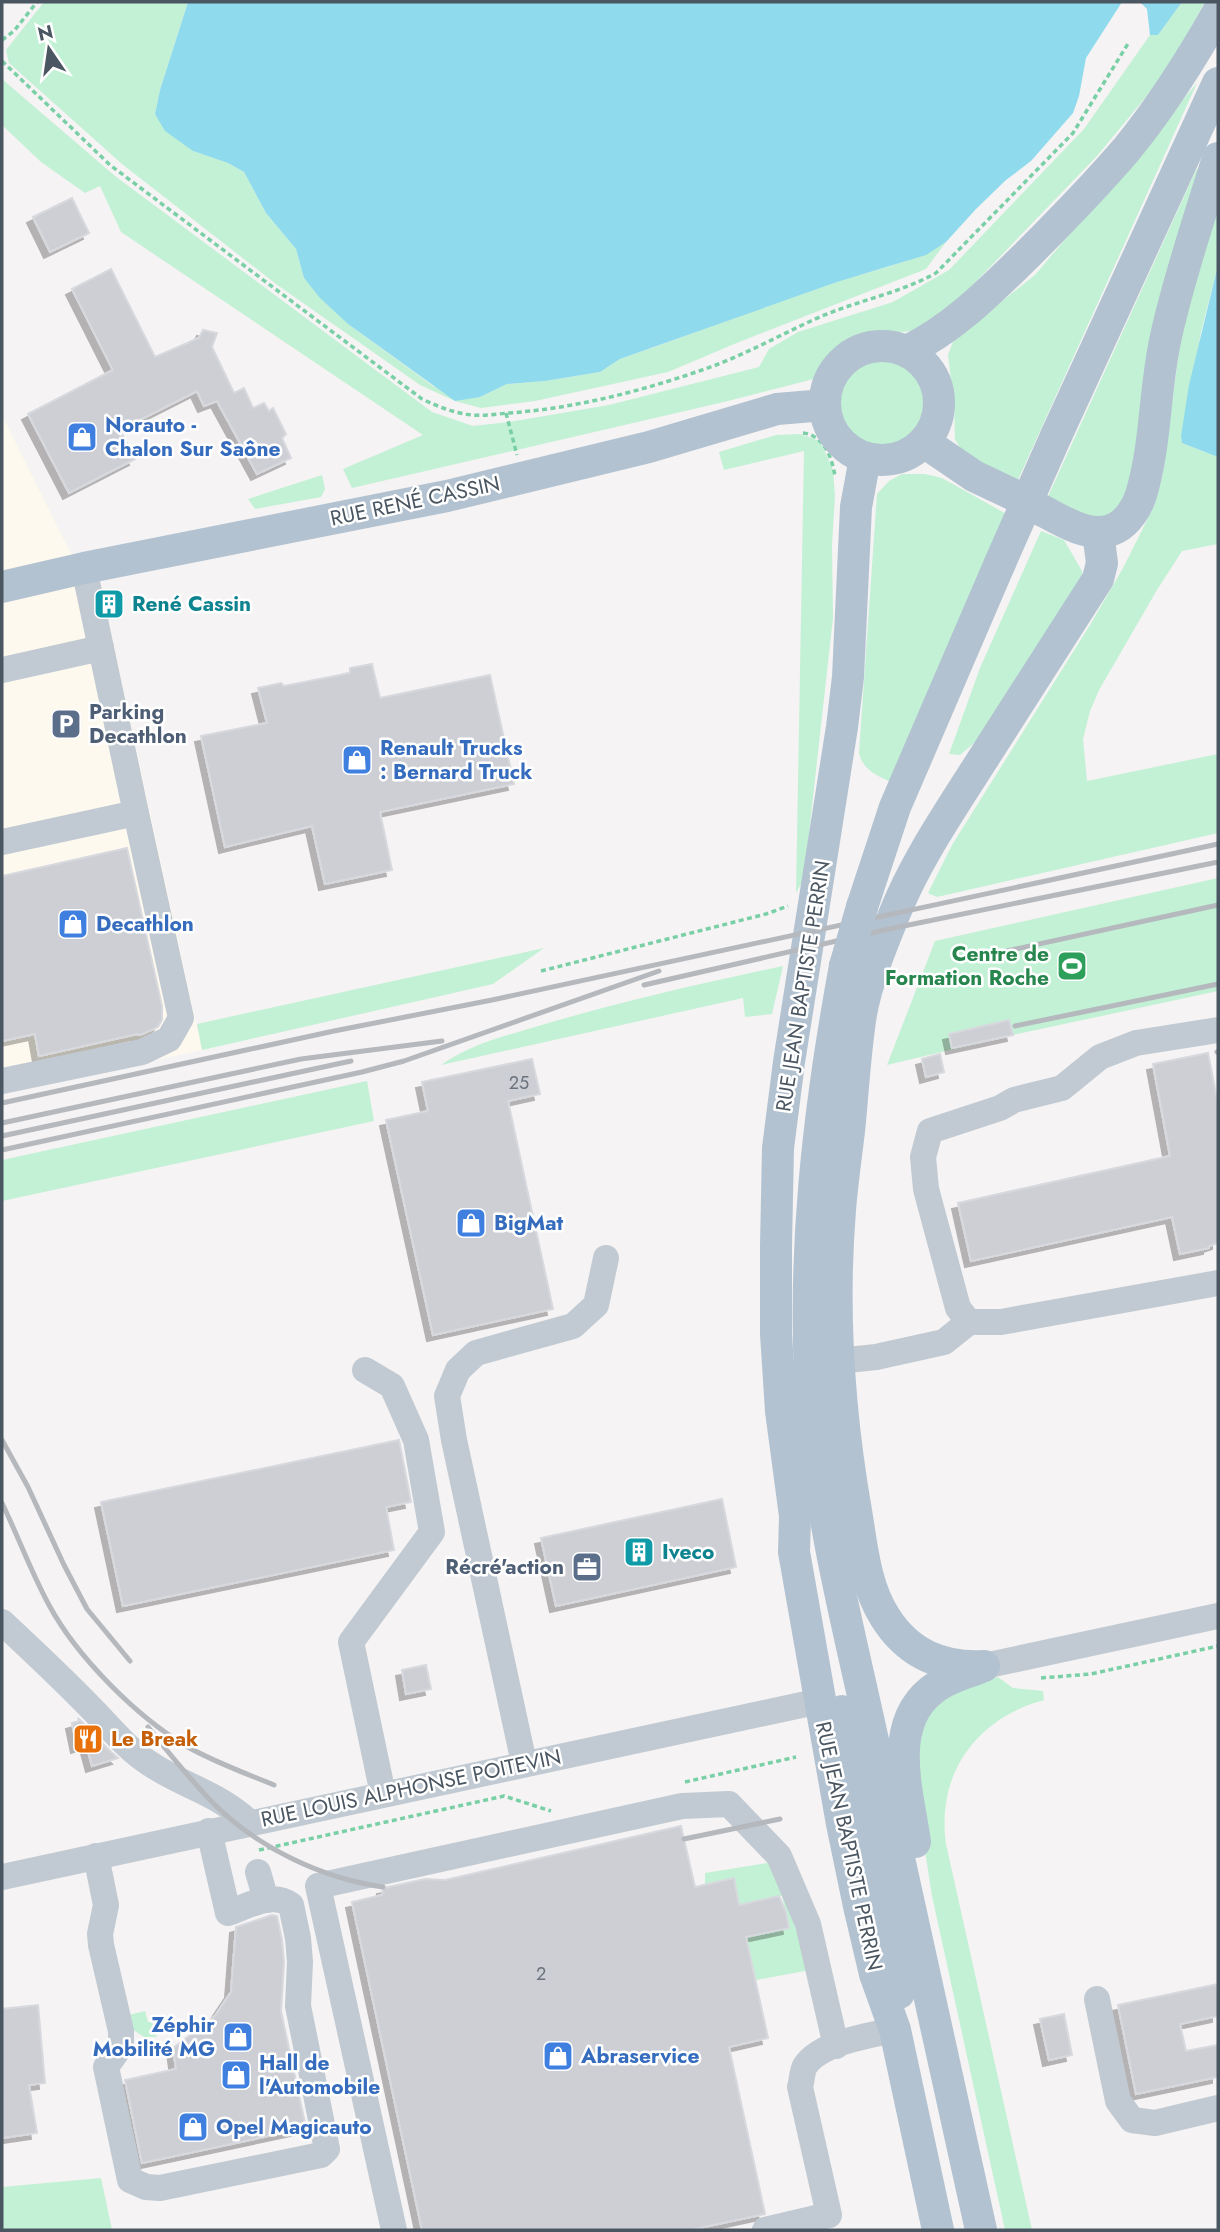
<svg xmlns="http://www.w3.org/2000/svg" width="1220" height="2232" font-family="Jost,sans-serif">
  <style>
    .commercial { fill: #fdf9ef }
    .green { fill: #c3f1d5 }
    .water { fill: #90daee }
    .building { fill: #cdcfd5; stroke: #d7d9de; stroke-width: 2; filter: url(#shadow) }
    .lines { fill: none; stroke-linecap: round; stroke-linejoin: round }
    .path { stroke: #7ad0a6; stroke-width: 3.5; stroke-dasharray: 5 3.5; stroke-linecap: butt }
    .minor { stroke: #c1cad2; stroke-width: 26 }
    .major { stroke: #b3c2d1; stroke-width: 32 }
    .rail { stroke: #b5b8bd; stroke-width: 5 }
    .major-bridge { stroke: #b3c2d1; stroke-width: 32 }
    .labels { text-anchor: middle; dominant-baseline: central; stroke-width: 5; stroke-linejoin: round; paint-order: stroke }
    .number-label { font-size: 18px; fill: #6b747e }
    .shop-label { font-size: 21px; font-weight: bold; fill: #366cbe; stroke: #fff; text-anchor: start }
    .street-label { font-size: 21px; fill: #4a5661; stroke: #fff }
    .culture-label { font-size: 21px; font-weight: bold; fill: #0d838f; stroke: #fff; text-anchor: start }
    .service-label { font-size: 21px; font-weight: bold; fill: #4e5e75; stroke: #fff; text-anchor: start }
    .leisure-label { font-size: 21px; font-weight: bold; fill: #27864d; stroke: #fff; text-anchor: end }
    .food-label { font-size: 21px; font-weight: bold; fill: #c56008; stroke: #fff; text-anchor: start }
  </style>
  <defs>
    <filter id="shadow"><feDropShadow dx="-6" dy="6" stdDeviation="0" flood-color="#0004"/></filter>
  </defs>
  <rect width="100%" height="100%" fill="#f5f3f3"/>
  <polygon class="commercial" points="2,415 63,538 109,624 202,1050 2,1093"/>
  <g class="green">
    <path d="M 44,2 L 188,2 L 160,90 L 155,114 L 193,151 L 228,163 L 244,172 L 266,213 L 296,249 L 304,278 L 348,324 L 433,386 L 480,397 L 507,384 L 545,381 L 600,372 L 620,359 C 691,335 760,308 831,284 C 869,271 911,264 946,242 L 926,269 L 739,342 L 668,372 L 535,401 L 481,408 L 455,401 L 420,385 L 276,284 L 122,164 L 9,63 L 6,50 Z"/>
    <polygon points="1182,2 1205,2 1164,75 1097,156 941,318 922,330 858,336 843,345 828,357 814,379 724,402 352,488 343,469 423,435 121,232 100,186 85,193 41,162 2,125 2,79 115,176 432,412 473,426 509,422 609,405 759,367 769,349 798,332 893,302 949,270 1084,129 1150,35 1158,35"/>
    <polygon points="1197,83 1017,482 963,453 955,439 954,404 948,355 954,339 1035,275"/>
    <polygon points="1203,165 1139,463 1123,505 1101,520 1046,501 1196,170"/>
    <polygon points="1218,194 1218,265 1201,332 1182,443 1218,457 1218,544 1182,551 1157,590 1099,690 1090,711 1083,739 1087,781 1218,754 1218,833 937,897 928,893 952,845 1090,625 1123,568 1154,506 1162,478 1183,322"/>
    <circle cx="882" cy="404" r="44"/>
    <polygon points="800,434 820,441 833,470 835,496 832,545 833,618 804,878 796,893 804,451 724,470 719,452 776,435"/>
    <path d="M 902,474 L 925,474 L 942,478 L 1010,516 L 891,782 C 876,775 863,770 859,753 L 877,494 L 889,481 Z"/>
    <polygon points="322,475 325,489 321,497 255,509 248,499"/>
    <polygon points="1041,531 1064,540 1082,571 1081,586 980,738 960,755 949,754 980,668"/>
    <polygon points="1218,878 1218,991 1013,1035 887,1065 935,941"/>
    <polygon points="544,948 493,984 202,1050 197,1024"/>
    <path d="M 783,966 L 772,1014 L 745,1017 L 743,998 L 441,1065 C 472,1043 509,1035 545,1024 C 623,1001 703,983 783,966 Z"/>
    <polygon points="367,1081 374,1121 2,1201 2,1160"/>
    <path d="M 998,1677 L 1013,1688 L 1043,1691 L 1044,1700 C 977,1718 936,1773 946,1844 L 1032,2230 L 1005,2230 L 932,1896 L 915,1787 L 918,1731 L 933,1706 L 949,1691 Z"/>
    <polygon points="767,1863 774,1865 810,1970 756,1980 746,1937 789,1928 782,1896 739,1905 734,1878 705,1884 705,1873"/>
    <polygon points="145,2011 148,2022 152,2022 157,2037 144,2037 132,2029 129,2015"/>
    <polygon points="101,2178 112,2230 2,2230 2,2187"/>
  </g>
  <g class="water">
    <polygon points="188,2 1122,2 1086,58 1079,96 1073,113 1031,161 1006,180 976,209 946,242 926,255 837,282 620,359 600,372 545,381 507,384 480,397 455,401 348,324 320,298 304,278 296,249 266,213 244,172 228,163 193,151 165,131 155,114 160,90"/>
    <polygon points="1140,2 1182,2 1158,35 1150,35 1147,9"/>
    <polygon points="1218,265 1218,457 1182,443 1181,436 1189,385"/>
  </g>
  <g class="building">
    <polygon points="72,198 89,233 50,252 33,217"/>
    <polygon points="111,269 155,357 199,338 203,330 217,333 212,347 234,393 244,388 253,408 264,403 269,411 273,408 286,434 282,438 291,458 257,474 217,401 204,406 197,391 120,430 135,459 69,493 28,414 113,370 72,289"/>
    <polygon points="372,664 380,698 490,675 514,784 380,812 392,870 325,884 312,826 225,847 201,736 267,723 258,688 281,683 284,686 350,673 350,668"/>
    <polygon points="127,848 162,1006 162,1020 158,1027 140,1035 137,1034 39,1056 35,1034 2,1041 2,876"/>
    <polygon points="1009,1020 1013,1035 952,1048 949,1034"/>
    <polygon points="1208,1053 1218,1104 1218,1243 1209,1246 1209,1248 1180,1254 1172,1217 971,1261 958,1203 1170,1156 1153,1064"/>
    <polygon points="940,1054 944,1072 926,1077 922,1059"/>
    <polygon points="532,1059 540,1094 508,1101 553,1309 433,1335 386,1120 428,1111 422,1082"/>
    <polygon points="399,1440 411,1502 386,1507 394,1550 123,1606 101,1502"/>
    <polygon points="722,1499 736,1567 556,1606 541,1538"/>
    <polygon points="426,1665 431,1689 406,1694 402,1670"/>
    <polygon points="78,1718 107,1748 118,1758 92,1766 86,1744 77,1747 72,1723 79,1721"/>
    <polygon points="681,1826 695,1887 734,1878 739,1905 779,1896 786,1912 789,1928 746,1937 768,2038 729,2047 765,2214 690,2230 422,2230 352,1902 382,1895 383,1888 425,1879 445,1880"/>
    <polygon points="272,1915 277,1916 282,1940 284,1962 281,2011 306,2128 142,2163 125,2080 176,2069 173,2048 215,2016 231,1992 236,1927"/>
    <polygon points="1218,1984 1218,2016 1180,2024 1186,2051 1218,2045 1218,2077 1136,2094 1118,2005"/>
    <polygon points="38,2005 45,2083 29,2085 37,2133 2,2138 2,2009"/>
    <polygon points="1064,2014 1072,2055 1049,2060 1040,2019"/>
  </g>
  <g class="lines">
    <g class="path">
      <polyline points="2,40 14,31 37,2"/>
      <path d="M 2,61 L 110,165 L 422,399 C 439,407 454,413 472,415 C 484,416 497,414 509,413 C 579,408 650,389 716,365 C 752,351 786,332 822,316 C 860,300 900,293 936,273 L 1073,133 L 1129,42"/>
      <polyline points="506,413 517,455"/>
      <path d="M 803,433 C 824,435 832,458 835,476"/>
      <polyline points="541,971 766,914 788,906"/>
      <polyline points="1041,1678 1091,1674 1218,1646"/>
      <polyline points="685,1782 796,1757"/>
      <polyline points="259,1850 504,1796 551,1811"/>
    </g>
    <g class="minor">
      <polyline points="2,670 101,648"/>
      <polyline points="2,842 136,813 84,568"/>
      <polyline points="1218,1030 1136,1043 1100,1057 1062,1088 1014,1100 1000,1108 930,1131 923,1157 926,1189 958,1308 969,1322 1001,1322 1218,1283"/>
      <polyline points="2,1081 142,1052 169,1039 181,1018 136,813"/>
      <polyline points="838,1361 876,1357 944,1342 969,1322"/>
      <polyline points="365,1370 392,1386 416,1440 432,1532 351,1642 383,1794"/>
      <path d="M 2,1622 C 32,1650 62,1678 91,1708 C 109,1726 127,1749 149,1763 C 184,1787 217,1792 250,1823"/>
      <polyline points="984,1666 1218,1616"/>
      <polyline points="524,1763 454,1440 447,1396 458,1370 476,1353 573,1326 596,1305 606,1258"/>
      <path d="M 96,1856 L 106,1905 L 100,1934 L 101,1945 L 121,2031 L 121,2046 L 106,2067 L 130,2180 L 146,2187 L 160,2188 L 321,2155 L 327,2149 L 298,2006 L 300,1962 L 298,1938 L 291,1905 C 272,1891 248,1906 228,1913 L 209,1831"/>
      <polyline points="258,1872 266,1900"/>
      <polyline points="2,1877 820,1701"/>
      <polyline points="1097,1999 1118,2101 1132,2120 1155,2123 1218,2108"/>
      <polyline points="394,2230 318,1886 682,1806 729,1804 779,1856 808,1924 836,2046"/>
      <path d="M 765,2230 L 829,2215 L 800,2087 C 802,2081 802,2071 805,2066 C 820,2043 869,2035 895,2030"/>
    </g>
    <g class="major">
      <circle cx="882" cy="403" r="57"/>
      <path d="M 907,351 C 954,328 990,291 1027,255 C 1061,221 1095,186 1126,150 C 1161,107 1191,60 1218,12"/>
      <polyline points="1056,436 1218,83"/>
      <polyline points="924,442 974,476 1012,494"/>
      <polyline points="865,458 856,507 848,677 842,727 789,1062 778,1148 776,1246 776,1334 781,1411 795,1516 794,1552 842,1824 859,1906 875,1974 895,2030 938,2230"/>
      <path d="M 1041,510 C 1062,520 1091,541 1116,528 C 1128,522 1137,507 1141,495 C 1157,442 1154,385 1167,332 C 1180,274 1200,216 1218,158"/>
      <polyline points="2,587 84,568 447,496 649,447 777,409 825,405"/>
      <polyline points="862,907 895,807 1000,563"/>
      <path d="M 845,966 C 818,1112 801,1259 812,1408 C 820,1522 850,1634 874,1745 C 910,1907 945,2068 981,2230"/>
      <path d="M 984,1666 C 942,1668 908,1654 885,1617 C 865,1586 862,1546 856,1511 C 839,1413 832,1309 840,1210 C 842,1184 846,1157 849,1131 C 853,1092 855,1052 861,1014 C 867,981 881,947 894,915 C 915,862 948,814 979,765 C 1019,703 1058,641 1098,579 L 1102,563 L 1098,532"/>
      <polyline points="842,1711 882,1889 899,1993"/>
      <path d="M 915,1842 C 908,1791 884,1719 939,1685 C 951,1677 966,1673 979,1668"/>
    </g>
    <g class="rail">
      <polyline points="970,959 1218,905"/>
      <polyline points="644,985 889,929 1218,862"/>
      <polyline points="1015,1026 1218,984"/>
      <polyline points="1217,1052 1218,1051"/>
      <polyline points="2,1103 334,1031 492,1000 1218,844"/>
      <polyline points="2,1123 301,1059 442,1041"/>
      <polyline points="2,1136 351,1061"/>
      <polyline points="2,1150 362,1072 404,1061 659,971"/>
      <polyline points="2,1440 28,1487 64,1565 87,1609 130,1661"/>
      <path d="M 2,1503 C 18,1536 31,1572 49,1605 C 77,1657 136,1716 186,1746 C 214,1762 245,1773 274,1785"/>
      <path d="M 148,1727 C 169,1753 191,1781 215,1805 C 259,1848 321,1878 383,1887"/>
      <polyline points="684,1839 780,1819"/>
    </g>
    <g class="major-bridge">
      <polyline points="1000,563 1056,436"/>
      <polyline points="845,966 862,907"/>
    </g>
  </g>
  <defs>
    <g id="shop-square" transform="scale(1.575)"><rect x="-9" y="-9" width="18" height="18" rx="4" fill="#3f7fe0" stroke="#fff"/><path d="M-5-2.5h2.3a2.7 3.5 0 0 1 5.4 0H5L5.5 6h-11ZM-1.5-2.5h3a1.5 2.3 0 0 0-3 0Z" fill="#fff"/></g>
    <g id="building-square" transform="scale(1.575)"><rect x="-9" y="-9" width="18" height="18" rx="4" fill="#0f9aa8" stroke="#fff"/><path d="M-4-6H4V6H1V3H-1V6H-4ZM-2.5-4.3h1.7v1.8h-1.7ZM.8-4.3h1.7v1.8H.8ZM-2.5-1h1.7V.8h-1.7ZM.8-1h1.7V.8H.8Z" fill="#fff"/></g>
    <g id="parking-square" transform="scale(1.575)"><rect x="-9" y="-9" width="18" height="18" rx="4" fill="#5c6f8a" stroke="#fff"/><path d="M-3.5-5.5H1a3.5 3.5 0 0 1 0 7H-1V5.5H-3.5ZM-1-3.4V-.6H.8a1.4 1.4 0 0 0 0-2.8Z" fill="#fff"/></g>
    <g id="stadium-square" transform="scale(1.575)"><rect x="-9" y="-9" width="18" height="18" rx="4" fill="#2e9e5b" stroke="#fff"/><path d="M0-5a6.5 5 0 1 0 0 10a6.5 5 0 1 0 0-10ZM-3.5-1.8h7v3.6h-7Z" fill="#fff"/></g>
    <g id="office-square" transform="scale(1.575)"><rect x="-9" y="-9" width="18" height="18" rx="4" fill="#5c6f8a" stroke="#fff"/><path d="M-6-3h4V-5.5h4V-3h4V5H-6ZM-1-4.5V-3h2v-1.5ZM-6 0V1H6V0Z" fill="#fff"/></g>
    <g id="restaurant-square" transform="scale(1.575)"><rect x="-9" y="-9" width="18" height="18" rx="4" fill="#e8710a" stroke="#fff"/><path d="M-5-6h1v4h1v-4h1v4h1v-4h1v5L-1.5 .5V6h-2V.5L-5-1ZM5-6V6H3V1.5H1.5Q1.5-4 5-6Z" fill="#fff"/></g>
  </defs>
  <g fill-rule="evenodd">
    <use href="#shop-square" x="82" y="437"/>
    <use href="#building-square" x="109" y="604"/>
    <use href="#parking-square" x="66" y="724"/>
    <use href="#shop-square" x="357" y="760"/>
    <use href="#shop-square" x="73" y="924"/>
    <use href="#stadium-square" x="1072" y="966"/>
    <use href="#shop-square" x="471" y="1223"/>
    <use href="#building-square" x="639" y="1552"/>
    <use href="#office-square" x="587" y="1567"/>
    <use href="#restaurant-square" x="88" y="1739"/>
    <use href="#shop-square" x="238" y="2037"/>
    <use href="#shop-square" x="558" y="2056"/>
    <use href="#shop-square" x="236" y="2075"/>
    <use href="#shop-square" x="193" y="2127"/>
  </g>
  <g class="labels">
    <g class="number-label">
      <text x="519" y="1083">25</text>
      <text x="541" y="1974">2</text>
    </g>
    <g class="shop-label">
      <text x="105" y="425">Norauto -<tspan x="105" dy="24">Chalon Sur Saône</tspan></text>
      <text x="380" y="748">Renault Trucks<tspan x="380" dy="24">: Bernard Truck</tspan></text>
      <text x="96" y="924">Decathlon</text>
      <text x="494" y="1223">BigMat</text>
      <text x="215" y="2025" text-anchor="end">Zéphir<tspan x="215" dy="24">Mobilité MG</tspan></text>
      <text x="581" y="2056">Abraservice</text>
      <text x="259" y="2063">Hall de<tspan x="259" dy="24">l'Automobile</tspan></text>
      <text x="216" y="2127">Opel Magicauto</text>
    </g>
    <g class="street-label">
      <text transform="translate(415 501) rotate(-12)">RUE RENÉ CASSIN</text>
      <text transform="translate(803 986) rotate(-81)">RUE JEAN BAPTISTE PERRIN</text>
      <text transform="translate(411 1788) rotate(-12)">RUE LOUIS ALPHONSE POITEVIN</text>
      <text transform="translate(849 1846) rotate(78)">RUE JEAN BAPTISTE PERRIN</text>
    </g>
    <g class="culture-label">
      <text x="132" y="604">René Cassin</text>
      <text x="662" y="1552">Iveco</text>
    </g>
    <g class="service-label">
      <text x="89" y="712">Parking<tspan x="89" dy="24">Decathlon</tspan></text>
      <text x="564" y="1567" text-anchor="end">Récré'action</text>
    </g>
    <g class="leisure-label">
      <text x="1049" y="954">Centre de<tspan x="1049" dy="24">Formation Roche</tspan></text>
    </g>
    <g class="food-label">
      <text x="111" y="1739">Le Break</text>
    </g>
  </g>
  <rect width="1220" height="2232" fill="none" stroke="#4a5661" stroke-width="7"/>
  <g transform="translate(49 49) rotate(347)" stroke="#ffffff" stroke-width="5" paint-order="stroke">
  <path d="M0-5L12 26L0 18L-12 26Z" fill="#4a5661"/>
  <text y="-10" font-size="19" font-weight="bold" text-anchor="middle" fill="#4a5661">N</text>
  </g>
</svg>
